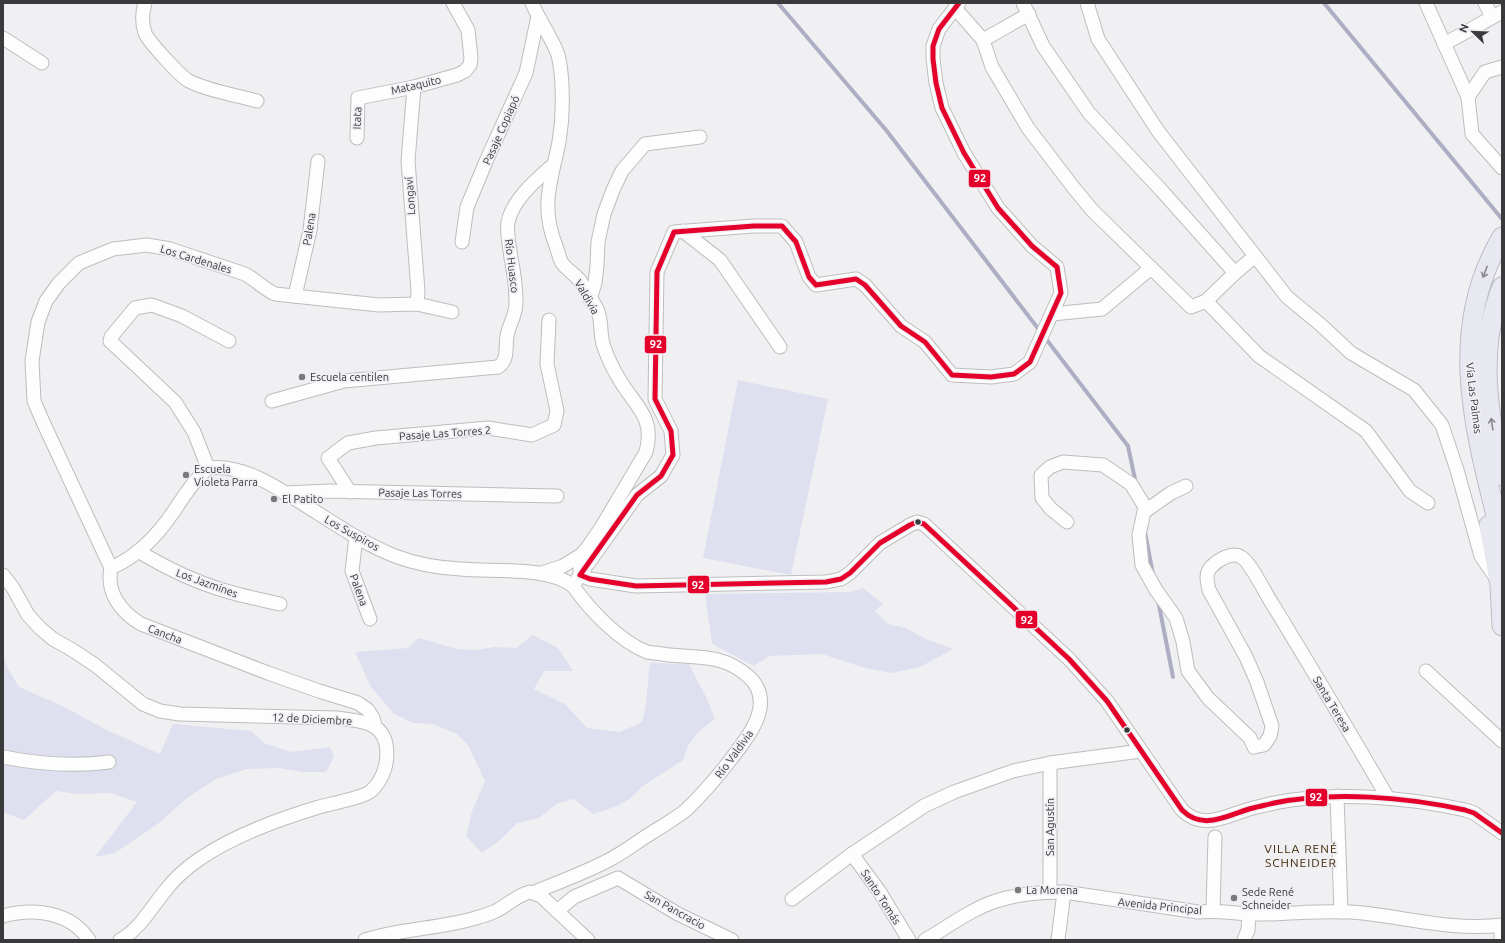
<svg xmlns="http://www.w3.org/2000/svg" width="1505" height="943" font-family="Ubuntu,sans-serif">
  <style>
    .green { fill: #dedfef }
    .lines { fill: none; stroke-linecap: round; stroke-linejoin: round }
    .stream { stroke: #adaec3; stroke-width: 4 }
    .minor-casing { stroke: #bdbdbf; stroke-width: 15 }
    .highway-casing { stroke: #bcbcc7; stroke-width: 21 }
    .minor { stroke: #fdfdfd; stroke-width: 13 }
    .highway { stroke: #e8e8f1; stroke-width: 19 }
    .bus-1-casing { stroke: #efeff4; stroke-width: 8 }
    .bus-1 { stroke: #e4002b; stroke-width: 5 }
    .oneway { stroke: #88888d }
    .poi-dot { fill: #7a7a7c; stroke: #efeff4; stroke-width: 1.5 }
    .bus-dot { fill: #3a3a3c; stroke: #efeff4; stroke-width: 1.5 }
    .labels { text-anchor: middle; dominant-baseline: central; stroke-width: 3.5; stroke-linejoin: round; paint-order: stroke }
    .street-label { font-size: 11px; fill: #3a3a3c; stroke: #efeff4 }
    .poi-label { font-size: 11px; fill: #3a3a3c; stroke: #efeff4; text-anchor: start }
    .neighbourhood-label { font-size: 12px; letter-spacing: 1px; fill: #3e2602; stroke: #efeff4 }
    .line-badge { stroke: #efeff4; stroke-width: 1.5 }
    .badge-label { font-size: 11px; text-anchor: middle; font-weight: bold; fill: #fff }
  </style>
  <rect width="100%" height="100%" fill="#f0f0f3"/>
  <g class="green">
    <polygon points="738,380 828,399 791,575 703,558"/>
    <polygon points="863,588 883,604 875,611 888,624 905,628 928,640 953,649 920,667 891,673 865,668 822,654 769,656 754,666 712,644 705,594 850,592"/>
    <path d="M 533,635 L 558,648 L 573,671 L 544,671 L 534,689 L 565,704 L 587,728 L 620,732 L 642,722 C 648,703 647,682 650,663 L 689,664 L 707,699 L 715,719 L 698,732 L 688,746 L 683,760 L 640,788 C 630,803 610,809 593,814 L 574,799 L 558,803 L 539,818 L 517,823 L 499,841 L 482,853 L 466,836 L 472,811 L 485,781 L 468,745 L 457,734 L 433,724 L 413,723 L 393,713 L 371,687 L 355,652 L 408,648 L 418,638 L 458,649 L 476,650 L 495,647 L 516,648 Z"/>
    <polygon points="3,650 6,665 19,687 60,705 109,731 160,754 173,724 251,731 264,743 291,752 330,747 334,757 326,772 303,772 279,768 247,769 216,779 187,798 159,823 115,853 95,857 137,802 110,793 77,794 56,791 24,820 3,812"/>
  </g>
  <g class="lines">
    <g class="stream">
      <polyline points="778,3 886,130 1128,446 1136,484"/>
      <polyline points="1324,3 1502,219"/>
      <polyline points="1145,532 1153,574"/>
      <polyline points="1158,600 1173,677"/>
    </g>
    <g class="minor-casing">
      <g id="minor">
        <path d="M 145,3 C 142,13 142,24 145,33 C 148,41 181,77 189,81 C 208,91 236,95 257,101"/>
        <path d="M 532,3 C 539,20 550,35 557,52 C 560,60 562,78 562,88 C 563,106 562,124 559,142 C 551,182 540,205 556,246 C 558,251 559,258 562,263 C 567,270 576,275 581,282 C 587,291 592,300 597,309 C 603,321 599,335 604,347 C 608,359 614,371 621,382 C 637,408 655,418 646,452 L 601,528 L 588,547 L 581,555 L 563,566 L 542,573"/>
        <path d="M 959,3 L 939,29 L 933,46 L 933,59 L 936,83 L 942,108 L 964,153 L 998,208 L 1032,246 L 1057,267 L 1061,293 L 1030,362 L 1014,374 L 991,377 L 952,375 L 925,342 L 901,326 L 865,285 L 856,279 L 816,285 L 809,277 L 796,242 L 782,226 L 754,226 L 674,232 L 657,272 L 655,399 L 671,431 L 673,455 L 661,476 L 637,495 L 580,575 L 590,579 L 636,586 L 826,582 L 841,579 L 850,573 L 880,543 L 910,525 L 917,522 L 924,524 L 1069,659 L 1107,701 L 1182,810 C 1204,832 1229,814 1253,808 C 1260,806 1267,805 1274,803 C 1334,791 1406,797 1465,810 L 1474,813 L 1502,833"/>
        <polyline points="1023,3 1043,46 1089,113 1162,191 1235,273 1255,256"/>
        <polyline points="1087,3 1098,39 1158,131 1287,297 1321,325 1351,353 1414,390 1442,425 1457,470 1481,556 1496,578"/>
        <polyline points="1426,3 1468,97"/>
        <polyline points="1485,3 1492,17"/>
        <polyline points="955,8 983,40"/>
        <polyline points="1029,14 983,40 992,67 1028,128 1073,187 1092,210 1191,307 1206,301 1235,273"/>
        <polyline points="3,38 42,63"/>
        <polyline points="1444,44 1502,12"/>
        <polyline points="1502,67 1485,72 1468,97 1472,134 1502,168"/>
        <polyline points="414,87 408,161 418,291 417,304"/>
        <polyline points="357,138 358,98 414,87 457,75 465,71 470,65 471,58 468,30 453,3"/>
        <polyline points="683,231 720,260 780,347"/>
        <polyline points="462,242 467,207 487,159 526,73 538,16"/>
        <polyline points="295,296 310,230 318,161"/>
        <polyline points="590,299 595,283 597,266 598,242 604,214 613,190 622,171 645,144 700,137"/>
        <polyline points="1206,301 1259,356 1366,431 1410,491 1428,503"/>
        <polyline points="1052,314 1102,309 1151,268"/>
        <path d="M 272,401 L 344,381 L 498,367 C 509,360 505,347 507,336 C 509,324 517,314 516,301 C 516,287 514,273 511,258 C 510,247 506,233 508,222 C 513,199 536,180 553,165"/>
        <path d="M 208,468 C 194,480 185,495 174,511 C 158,535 138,556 111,568 C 106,593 121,612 141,624 L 268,673 L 319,691 L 358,703 L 368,710 L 373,718 L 375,726"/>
        <path d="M 208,468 C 246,463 285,493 316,512 C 341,528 367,545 395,556 C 416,564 439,568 461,569 C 493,572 548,566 573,586"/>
        <polyline points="208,468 194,432 175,402 110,341 111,337 135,308 152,305 182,316 229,341"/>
        <polyline points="350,492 328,458 348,443 376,438 488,428 532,435 554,425 557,411 547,364 549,320"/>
        <polyline points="284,493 329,491 557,496"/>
        <polyline points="1144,512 1171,493 1186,486"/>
        <path d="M 1067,522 L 1051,509 L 1042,498 L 1041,475 L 1050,467 L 1063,462 L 1103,465 L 1131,484 L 1145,507 L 1139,535 L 1142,565 L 1156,590 L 1176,618 L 1183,642 L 1188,671 L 1208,698 L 1250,738 L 1254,747 L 1264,745 L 1270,736 L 1272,726 L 1257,682 L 1246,657 L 1209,590 C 1207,581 1205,574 1211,567 C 1218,560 1232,551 1241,557 C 1250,561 1266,595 1273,605 C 1312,669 1350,733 1388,798"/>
        <polyline points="356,537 352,571 370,619"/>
        <path d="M 138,551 C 166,568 195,582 226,591 C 243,596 262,600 280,604"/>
        <path d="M 111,568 L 43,422 L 34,401 L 32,361 L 38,322 L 46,301 L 59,283 L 79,263 L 113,249 L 147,245 L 170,249 L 245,274 C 256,280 264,289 275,294 L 379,305 L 417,304 L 452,312"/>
        <path d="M 3,575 L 13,588 L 28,615 L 41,629 L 53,639 L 74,651 L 95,665 L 143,704 L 160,711 L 180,714 L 337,718 C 357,721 381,720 386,744 C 389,761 384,779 371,791 C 365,797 330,804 319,807 C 279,819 232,836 198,860 C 185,869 174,879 165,891 C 151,908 140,929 120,940"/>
        <polyline points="1426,671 1502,741"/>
        <path d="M 3,757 C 39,764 72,767 109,762"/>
        <polyline points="1337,796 1341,912"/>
        <polyline points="852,854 879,891 909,940"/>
        <path d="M 535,892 C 559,882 584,873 607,861 C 623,853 638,841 653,832 C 664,825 676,818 686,810 C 708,789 725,768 743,743 C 758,723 771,696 748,676 C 720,652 694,659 662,654 C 657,653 651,653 647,652 C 619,641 590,610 573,586 L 580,575 L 580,567"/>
        <polyline points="1050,892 1050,763"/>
        <polyline points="792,899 852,854 924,806 954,792 1013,771 1050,763 1141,751"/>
        <polyline points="1213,910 1215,837"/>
        <polyline points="557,911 574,897 618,878 678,914 732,940"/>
        <path d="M 3,916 C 33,908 70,911 89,940"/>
        <polyline points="1501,926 1501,940"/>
        <path d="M 365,940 C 402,928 442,929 479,917 C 484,916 491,913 496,911 C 508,905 517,895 530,892 L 541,896 L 588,940"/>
        <path d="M 925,940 C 948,927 971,909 996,901 C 1017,894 1042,892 1064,892 L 1198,912 C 1216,910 1232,913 1250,914 C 1287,915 1326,909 1363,913 C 1409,918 1455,931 1502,925"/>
        <polyline points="1058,940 1064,892"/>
        <polyline points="1244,940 1248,930 1249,914"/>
      </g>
    </g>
    <g class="highway-casing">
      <g id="highway">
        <path d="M 1502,237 C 1444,334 1477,438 1502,539"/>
        <path d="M 1502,287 C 1477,348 1488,414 1502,476"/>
        <polyline points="1489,525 1500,585 1502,626"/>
      </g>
    </g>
    <use href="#minor" class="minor"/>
    <use href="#highway" class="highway"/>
    <g class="bus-1-casing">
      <path id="bus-1" d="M 959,3 L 939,29 L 933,46 L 933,59 L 936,83 L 942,108 L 964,153 L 998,208 L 1032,246 L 1057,267 L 1061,293 L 1030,362 L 1014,374 L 991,377 L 952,375 L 925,342 L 901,326 L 865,285 L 856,279 L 816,285 L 809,277 L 796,242 L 782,226 L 754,226 L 674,232 L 657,272 L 655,399 L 671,431 L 673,455 L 661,476 L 637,495 L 580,575 L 590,579 L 636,586 L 826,582 L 841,579 L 850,573 L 880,543 L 910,525 L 917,522 L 924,524 L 1069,659 L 1107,701 L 1182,810 C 1204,832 1229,814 1253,808 C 1260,806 1267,805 1274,803 C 1334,791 1406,797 1465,810 L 1474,813 L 1502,833"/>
    </g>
    <use href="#bus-1" class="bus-1"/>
  </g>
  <defs><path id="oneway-shaft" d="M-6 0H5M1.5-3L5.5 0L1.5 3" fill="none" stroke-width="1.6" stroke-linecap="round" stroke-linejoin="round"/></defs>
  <g class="oneway">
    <use href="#oneway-shaft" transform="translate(1485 272) rotate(111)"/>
    <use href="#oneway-shaft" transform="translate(1492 424) rotate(-99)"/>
  </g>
  <g class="poi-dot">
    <circle cx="302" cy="377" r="4"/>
    <circle cx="186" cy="475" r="4"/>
    <circle cx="274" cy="499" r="4"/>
    <circle cx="1018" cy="890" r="4"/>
    <circle cx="1234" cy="898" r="4"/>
  </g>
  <g class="bus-dot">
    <circle cx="918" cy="522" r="3.5"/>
    <circle cx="1127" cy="730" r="3.5"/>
  </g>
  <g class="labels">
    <g class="street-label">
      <text transform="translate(416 85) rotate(-13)">Mataquito</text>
      <text transform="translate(357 118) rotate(-88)">Itata</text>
      <text transform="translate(501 130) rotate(-66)">Pasaje Copiapó</text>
      <text transform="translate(410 196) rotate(-94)">Longaví</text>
      <text transform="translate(309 229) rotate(-81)">Palena</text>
      <text transform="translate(196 259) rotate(17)">Los Cardenales</text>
      <text transform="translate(512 266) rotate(83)">Río Huasco</text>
      <text transform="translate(587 297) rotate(60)">Valdivia</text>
      <text transform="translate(1474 398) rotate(83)">Vía Las Palmas</text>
      <text transform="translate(445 433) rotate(-4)">Pasaje Las Torres 2</text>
      <text transform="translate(420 493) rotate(1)">Pasaje Las Torres</text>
      <text transform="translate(352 533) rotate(29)">Los Suspiros</text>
      <text transform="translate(207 583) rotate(20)">Los Jazmines</text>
      <text transform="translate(359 590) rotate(70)">Palena</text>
      <text transform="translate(165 634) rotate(21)">Cancha</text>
      <text transform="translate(1332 704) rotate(59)">Santa Teresa</text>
      <text transform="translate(312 719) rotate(3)">12 de Diciembre</text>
      <text transform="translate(734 754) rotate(-54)">Río Valdivia</text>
      <text transform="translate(1050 827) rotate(-90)">San Agustín</text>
      <text transform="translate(881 897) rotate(57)">Santo Tomás</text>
      <text transform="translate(1160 906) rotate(6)">Avenida Principal</text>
      <text transform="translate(675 910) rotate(29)">San Pancracio</text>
    </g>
    <g class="poi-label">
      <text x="310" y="377">Escuela centilen</text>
      <text x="194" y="469">Escuela<tspan x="194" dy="13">Violeta Parra</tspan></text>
      <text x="282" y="499">El Patito</text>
      <text x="1026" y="890">La Morena</text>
      <text x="1242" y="892">Sede René<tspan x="1242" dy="13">Schneider</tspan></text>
    </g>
    <g class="neighbourhood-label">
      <text x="1301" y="848">VILLA RENÉ<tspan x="1301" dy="14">SCHNEIDER</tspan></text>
    </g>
  </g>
  <g class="line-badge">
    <rect x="968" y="169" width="23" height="19" rx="4" fill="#e4002b"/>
    <rect x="644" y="335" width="23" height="19" rx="4" fill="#e4002b"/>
    <rect x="687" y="575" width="23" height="19" rx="4" fill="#e4002b"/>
    <rect x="1015" y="610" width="23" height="19" rx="4" fill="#e4002b"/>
    <rect x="1305" y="788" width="23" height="19" rx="4" fill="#e4002b"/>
  </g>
  <g class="badge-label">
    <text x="980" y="182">92</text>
    <text x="656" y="348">92</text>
    <text x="698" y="589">92</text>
    <text x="1027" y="624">92</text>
    <text x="1316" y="801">92</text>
  </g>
  <rect width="1505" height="943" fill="none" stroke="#3a3a3c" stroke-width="8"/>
  <g transform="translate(1473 32) rotate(293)" stroke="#efeff4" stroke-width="3" paint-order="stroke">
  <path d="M0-3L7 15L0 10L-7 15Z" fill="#3a3a3c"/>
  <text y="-6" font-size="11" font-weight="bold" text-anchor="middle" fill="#3a3a3c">N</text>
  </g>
</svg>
